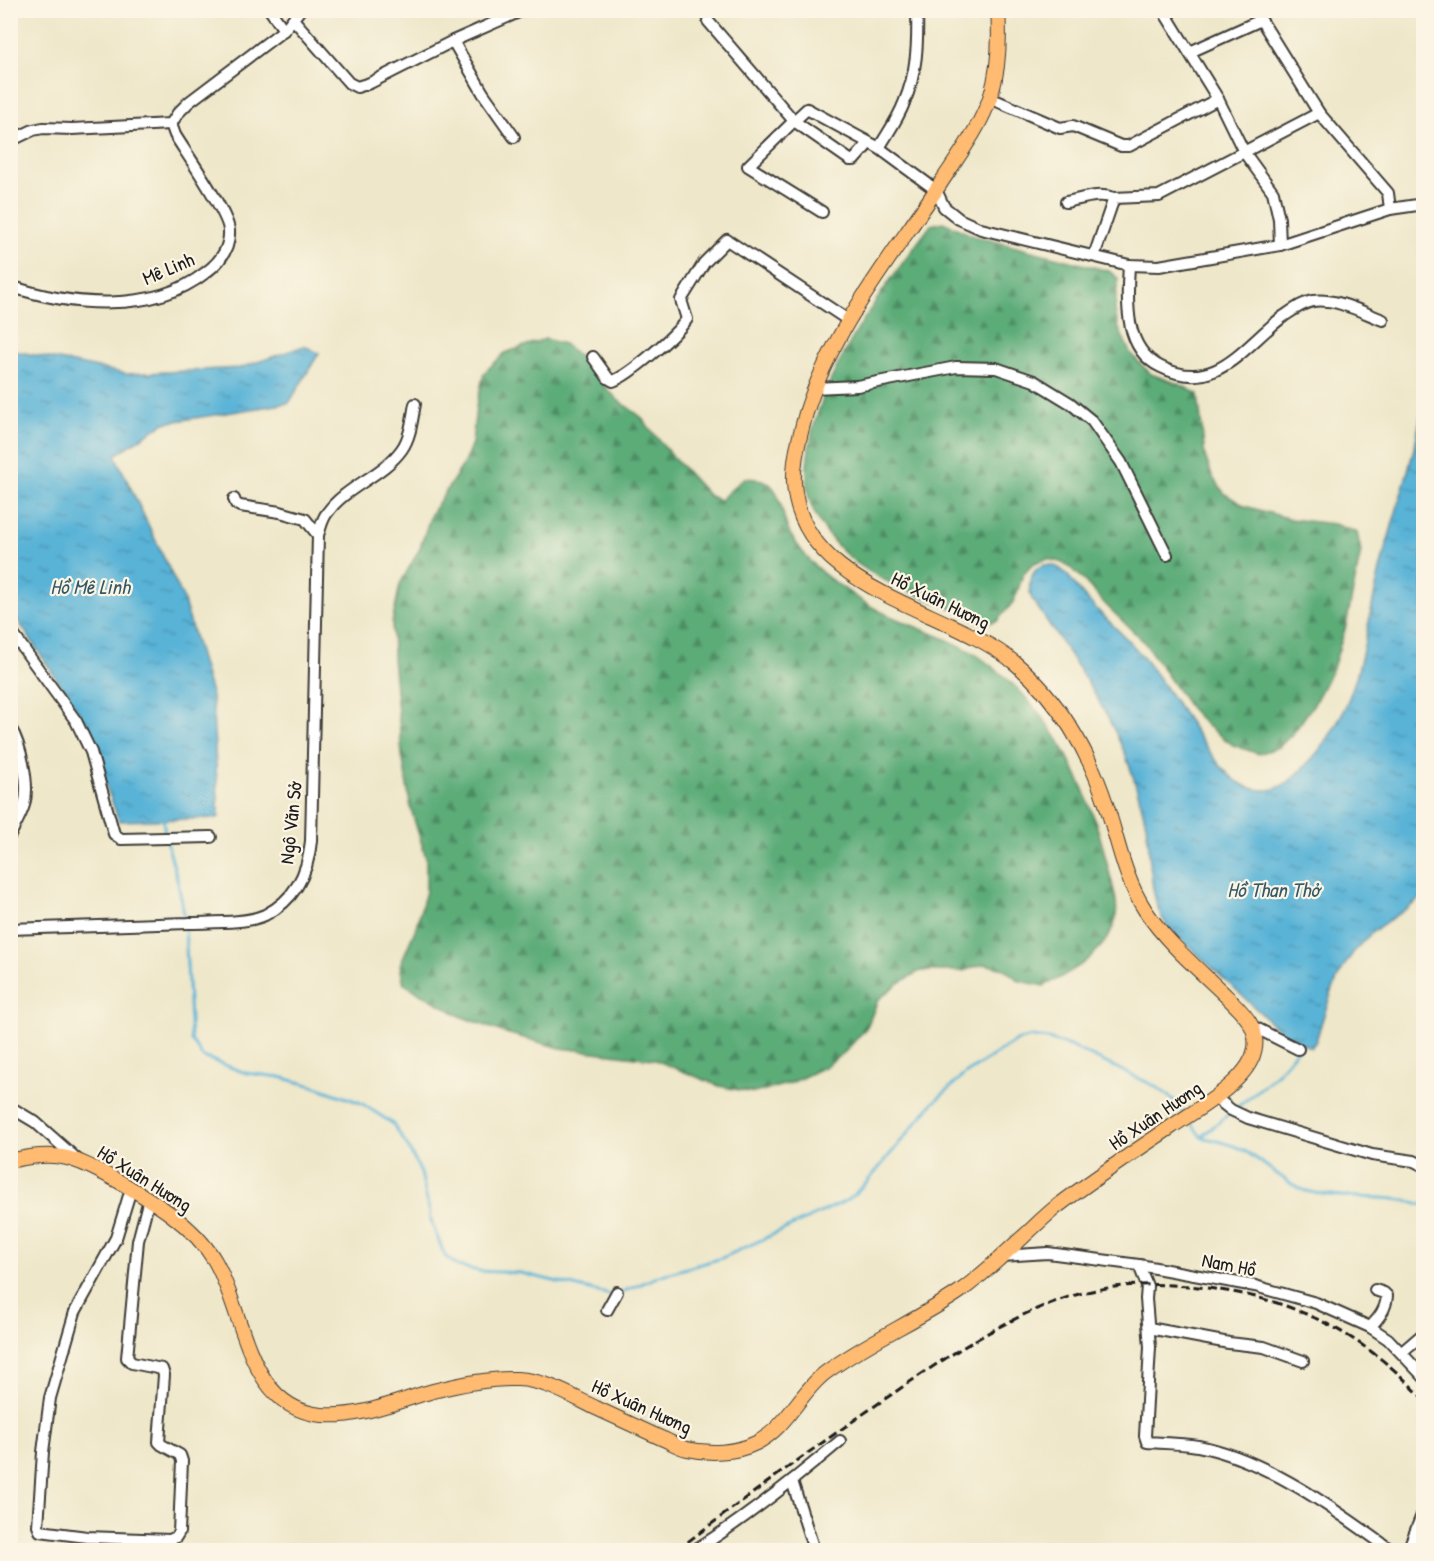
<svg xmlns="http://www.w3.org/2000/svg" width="1434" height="1561" font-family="'Patrick Hand',sans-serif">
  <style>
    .forest { fill: url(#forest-firs); stroke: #3c644a; stroke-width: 1.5 }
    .water { fill: url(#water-ripples); stroke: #3a687a; stroke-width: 1.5 }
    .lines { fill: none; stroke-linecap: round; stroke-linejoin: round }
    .stream { stroke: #59b3d7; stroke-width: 3 }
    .minor-casing { stroke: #3c3a36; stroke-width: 14 }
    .major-casing { stroke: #3c3a36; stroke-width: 16 }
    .minor { stroke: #fff; stroke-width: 10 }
    .major { stroke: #febb71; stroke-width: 14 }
    .rail { stroke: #1c1c1c; stroke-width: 3; stroke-dasharray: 9 4.5; stroke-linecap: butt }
    .labels { text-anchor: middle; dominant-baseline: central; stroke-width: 4.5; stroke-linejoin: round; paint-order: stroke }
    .street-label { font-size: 20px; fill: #1c1c1c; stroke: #fcf5e5 }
    .water-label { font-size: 21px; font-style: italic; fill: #345867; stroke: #fcf5e5 }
  </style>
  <defs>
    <pattern id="forest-firs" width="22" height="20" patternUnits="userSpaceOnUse" patternTransform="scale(1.5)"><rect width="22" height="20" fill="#5cac78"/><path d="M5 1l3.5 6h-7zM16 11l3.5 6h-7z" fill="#4b8b62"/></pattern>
    <pattern id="water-ripples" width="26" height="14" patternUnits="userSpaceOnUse" patternTransform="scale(1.5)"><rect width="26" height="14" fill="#59b3d7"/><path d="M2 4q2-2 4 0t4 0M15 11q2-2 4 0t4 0" fill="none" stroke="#4991ae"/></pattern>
  </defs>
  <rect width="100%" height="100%" fill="#fcf5e5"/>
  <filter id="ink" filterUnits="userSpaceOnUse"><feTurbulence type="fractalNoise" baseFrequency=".0167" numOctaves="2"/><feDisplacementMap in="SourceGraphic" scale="12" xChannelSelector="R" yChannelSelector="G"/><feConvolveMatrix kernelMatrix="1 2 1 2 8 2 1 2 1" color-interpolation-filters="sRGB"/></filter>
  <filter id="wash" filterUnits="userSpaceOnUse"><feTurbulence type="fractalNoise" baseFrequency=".008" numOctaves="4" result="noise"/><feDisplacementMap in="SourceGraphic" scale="24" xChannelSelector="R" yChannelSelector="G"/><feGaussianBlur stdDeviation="1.35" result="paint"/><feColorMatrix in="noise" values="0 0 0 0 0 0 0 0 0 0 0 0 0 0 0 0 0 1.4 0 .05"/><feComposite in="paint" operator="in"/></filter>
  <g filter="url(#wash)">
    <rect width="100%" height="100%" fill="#eee7c9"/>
    <g class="forest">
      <path d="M 943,222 L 974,236 L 1109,271 L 1118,278 L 1115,310 L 1119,329 L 1131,354 L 1151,374 L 1179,384 L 1198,394 L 1205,456 L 1213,478 L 1225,494 L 1245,506 L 1291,519 L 1334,524 L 1357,532 L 1361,551 L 1346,626 L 1333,668 L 1315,702 L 1295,731 L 1279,747 L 1259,754 L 1233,745 L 1207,726 L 1190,708 L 1144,642 L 1106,605 L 1079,575 L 1064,563 L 1047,559 L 1034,563 L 1023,575 L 1014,601 L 997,621 L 983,624 C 971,618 959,611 946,606 C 913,593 877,581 849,557 C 829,539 808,512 807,484 C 802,394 879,294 931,225 Z"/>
      <path d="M 545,339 L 564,344 L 581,358 L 595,376 L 618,400 L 640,416 L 666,449 L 709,496 L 720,500 L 744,478 C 749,479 756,478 762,480 C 784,487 780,517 790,534 C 802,553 817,571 836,583 C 849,592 861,601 874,608 C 910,628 951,636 985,661 C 1054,711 1089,786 1108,867 C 1112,885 1121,907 1114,925 C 1102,956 1071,972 1044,986 L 1020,981 L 1004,969 L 984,964 L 963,971 L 920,971 L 899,983 L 878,1000 L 867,1027 L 845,1052 L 824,1067 L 791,1083 L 754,1093 L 719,1086 L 653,1059 L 560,1048 L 502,1032 L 462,1017 L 404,984 L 400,965 L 415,930 L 426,891 L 426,858 L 411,809 L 402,755 L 393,658 L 392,623 L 400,584 L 420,548 L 431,514 L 463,465 L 472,443 L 476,407 L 484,373 L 505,353 Z"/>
    </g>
    <g class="water">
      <polygon points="304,346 319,353 289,403 164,423 115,455 183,598 212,697 219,818 119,821 80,714 11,610 10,350 127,374 240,368"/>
      <path d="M 1423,404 L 1423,896 C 1409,910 1389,918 1374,931 C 1338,961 1329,998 1316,1041 L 1311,1048 L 1280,1031 L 1167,926 C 1147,895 1152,859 1146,824 C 1142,805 1136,785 1130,767 C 1108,705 1066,651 1031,597 C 1025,579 1038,556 1059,568 C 1069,574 1075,586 1083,595 C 1102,616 1124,634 1142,656 C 1163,682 1181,711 1200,738 C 1211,753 1222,771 1238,782 C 1246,787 1255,790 1264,790 C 1282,790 1294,778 1305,766 C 1364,706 1362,638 1382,562 C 1392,524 1404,486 1414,449 C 1418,434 1420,419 1423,404 Z"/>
    </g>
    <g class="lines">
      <g class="stream">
        <polyline points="163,818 165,835"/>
        <polyline points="167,842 178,882 185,920"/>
        <polyline points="185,926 191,1040 203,1057 246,1073 280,1077 313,1086 361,1103 392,1123 407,1145 421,1173 432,1224 445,1256 458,1266 479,1271 521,1273 611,1295"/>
        <path d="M 1235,1109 C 1261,1088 1286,1069 1303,1040"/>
        <path d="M 1189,1120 L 1201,1137 C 1217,1141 1234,1144 1248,1153 C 1264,1163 1290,1186 1306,1191 C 1346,1201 1386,1193 1424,1205"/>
        <polyline points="1201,1137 1230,1113"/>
        <polyline points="620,1293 659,1276 722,1258 848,1200 868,1181 932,1104 965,1074 1016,1041 1032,1037 1048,1039 1070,1046 1155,1086 1175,1101 1185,1115"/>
      </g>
    </g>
  </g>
  <g filter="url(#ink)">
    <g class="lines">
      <g class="minor-casing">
        <g id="minor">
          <polyline points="270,10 284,30"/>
          <polyline points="1163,10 1218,99 1244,152 1273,192 1279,219 1280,245"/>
          <polyline points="1253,10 1263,23 1319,113 1388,193 1390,209"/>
          <polyline points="293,19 349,83 357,87 370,83 453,41 523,10"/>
          <polyline points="708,21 794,121 807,109 879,148 936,190 944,207 959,219 981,229 1129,265 1159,266 1280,245 1390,209 1424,204"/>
          <polyline points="453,41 483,93 514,137"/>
          <polyline points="1190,52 1261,20"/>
          <polyline points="990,98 1060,128 1073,126 1121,146 1129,146 1218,99"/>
          <polyline points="10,141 33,130 43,128 72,129 171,124"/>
          <path d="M 879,148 C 887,134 898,119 904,103 C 917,73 918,43 917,10"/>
          <path d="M 1066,202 C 1082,199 1099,192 1114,198 L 1159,196 L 1319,113"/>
          <polyline points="822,212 748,166 794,121 850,160 854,160 869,143"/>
          <polyline points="1094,256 1114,198"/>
          <path d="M 1129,265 C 1127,300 1123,349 1161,367 C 1217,395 1244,345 1284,316 C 1293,310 1302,303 1313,301 C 1336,298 1362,312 1383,320"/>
          <path d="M 10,286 C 69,306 153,314 205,273 C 219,263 230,249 229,231 C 229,214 186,153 175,135 L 171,124 L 178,113 L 189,102 L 284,30 L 300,10"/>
          <path d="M 593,357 L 608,378 L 613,381 C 630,375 676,335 687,319 L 681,300 L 704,263 L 727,240 L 848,320"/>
          <polyline points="814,388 857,386 956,367 996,368 1034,381 1070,403 1092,421 1121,462 1167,555"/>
          <polyline points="234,499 236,504 240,506 280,512 305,519 318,535"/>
          <polyline points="10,630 76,721 91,752 114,834 121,839 211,837"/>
          <path d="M 10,727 C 21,745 30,785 24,805 C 21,815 15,825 10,835"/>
          <path d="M 10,929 C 70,927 129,925 188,923 C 211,922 245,924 265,915 C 295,900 308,873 311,841 L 318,535 C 321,527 322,519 327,513 C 346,486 383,476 402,449 C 411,436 412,419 415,404"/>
          <polyline points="1252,1026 1298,1049"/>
          <polyline points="1216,1098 1231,1110 1248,1118 1372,1155 1414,1161 1424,1166"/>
          <polyline points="10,1107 35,1122 78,1160"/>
          <polyline points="131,1189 116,1238 75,1312 50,1398 43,1452 38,1526 40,1531 87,1537 170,1540 176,1537 179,1532 182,1461 180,1455 162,1445 159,1442 164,1375 162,1369 132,1363 127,1358 138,1241 149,1199"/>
          <polyline points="1002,1256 1048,1253 1139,1265 1255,1286 1316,1303 1370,1327 1388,1339 1424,1377"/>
          <path d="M 1139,1265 L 1147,1286 L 1146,1299 L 1150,1347 L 1145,1436 L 1147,1442 C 1163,1443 1181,1443 1198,1446 C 1266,1459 1336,1510 1391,1550"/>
          <polyline points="607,1310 617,1292"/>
          <path d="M 1370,1327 C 1379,1318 1386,1309 1387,1296 L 1384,1293 L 1375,1290"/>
          <polyline points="1149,1328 1229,1343 1264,1347 1303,1361"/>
          <polyline points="1402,1352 1424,1333"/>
          <polyline points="792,1481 814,1550"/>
          <path d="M 695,1550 C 746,1518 794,1480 840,1441"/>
          <polyline points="1408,1550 1424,1510"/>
        </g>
      </g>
      <g class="major-casing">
        <path id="major" d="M 10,1161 C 60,1149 75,1158 118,1181 C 153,1201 194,1225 215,1261 C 245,1313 247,1409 322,1415 C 360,1418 397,1401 433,1391 C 460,1384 490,1378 517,1379 C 546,1380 571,1396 596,1408 C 618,1418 639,1428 661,1438 C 669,1441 678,1447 687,1449 C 709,1454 736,1453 756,1443 C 787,1428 799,1393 825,1373 C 867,1342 916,1321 959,1292 C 982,1276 1003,1255 1023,1237 C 1034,1227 1044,1217 1055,1208 C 1092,1180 1132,1153 1171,1127 C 1196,1110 1247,1082 1254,1052 C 1257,1044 1255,1032 1251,1025 C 1245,1013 1232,1002 1223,993 C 1196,967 1166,942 1145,910 C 1124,878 1118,840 1106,804 C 1089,751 1058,699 1015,663 C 948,607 800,591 794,483 C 793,460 800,435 806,413 C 833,327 893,256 942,181 C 960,154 981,126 991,95 C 999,68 1000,38 998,10"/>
      </g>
      <use href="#minor" class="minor"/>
      <use href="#major" class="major"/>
      <path class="rail" d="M 677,1550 C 744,1499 812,1449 882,1401 C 942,1360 1002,1318 1072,1296 C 1127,1279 1192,1283 1247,1295 C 1316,1310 1377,1347 1424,1400"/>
    </g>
  </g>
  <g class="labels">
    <g class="street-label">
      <text transform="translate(168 268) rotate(-23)">Mê Linh</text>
      <text transform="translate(941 600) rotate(26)">Hồ Xuân Hương</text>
      <text transform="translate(290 823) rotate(-84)">Ngô Văn Sở</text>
      <text transform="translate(1155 1115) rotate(-34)">Hồ Xuân Hương</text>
      <text transform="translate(145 1178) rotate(32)">Hồ Xuân Hương</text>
      <text transform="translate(1229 1264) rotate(11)">Nam Hồ</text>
      <text transform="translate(642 1406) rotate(24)">Hồ Xuân Hương</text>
    </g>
    <g class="water-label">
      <text x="90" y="586">Hồ Mê Linh</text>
      <text x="1273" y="889">Hồ Than Thở</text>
    </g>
  </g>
  <rect width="1434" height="1561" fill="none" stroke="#fcf5e5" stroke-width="36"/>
</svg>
